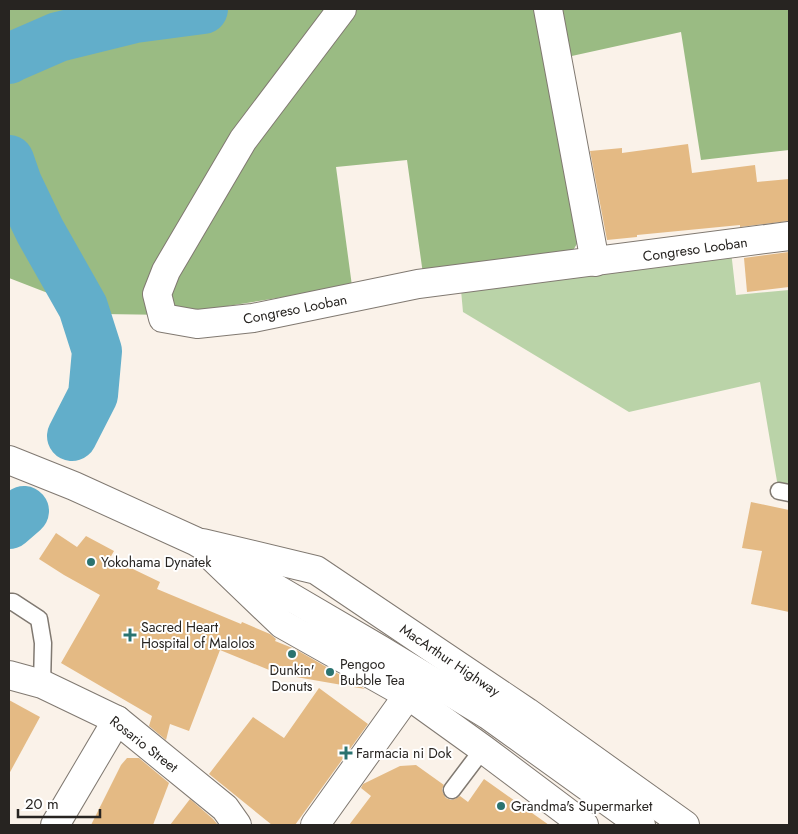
<svg xmlns="http://www.w3.org/2000/svg" width="798" height="834" font-family="Jost,sans-serif">
  <style>
    .green { fill: #bad3a8 }
    .forest { fill: #9abb83 }
    .lines { fill: none; stroke-linecap: round; stroke-linejoin: round }
    .river { stroke: #62aeca; stroke-width: 50 }
    .building { fill: #e4ba84 }
    .service-casing { stroke: #807971; stroke-width: 19 }
    .minor-casing { stroke: #807971; stroke-width: 30 }
    .secondary-casing { stroke: #807971; stroke-width: 30 }
    .trunk-casing { stroke: #807971; stroke-width: 30 }
    .service { stroke: #fff; stroke-width: 16 }
    .minor { stroke: #fff; stroke-width: 28 }
    .secondary { stroke: #fff; stroke-width: 28 }
    .trunk { stroke: #fff; stroke-width: 28 }
    .poi-dot { fill: #2a7370; stroke: #fff; stroke-width: 2 }
    .labels { text-anchor: middle; dominant-baseline: central; stroke-width: 4; stroke-linejoin: round; paint-order: stroke }
    .street-label { font-size: 14px; fill: #272421; stroke: #fff }
    .poi-label { font-size: 14px; fill: #272421; stroke: #fff; text-anchor: start }
  </style>
  <rect width="100%" height="100%" fill="#faf2e9"/>
  <polygon class="green" points="731,251 736,295 789,290 789,496 779,493 760,382 629,412 463,312 460,279"/>
  <polygon class="forest" points="9,9 789,9 789,150 701,160 681,32 549,61 582,235 571,254 423,274 407,160 336,167 352,286 172,315 102,314 9,278"/>
  <g class="lines">
    <g class="river">
      <polyline points="9,59 12,57 58,37 135,18 203,9"/>
      <polyline points="9,160 17,183 40,231 83,307 97,351 93,395 72,436"/>
      <polyline points="9,524 24,511"/>
    </g>
  </g>
  <g class="building">
    <polygon points="688,144 692,173 755,165 757,182 789,179 789,221 740,227 740,225 637,235 637,237 607,240 590,151 622,148 622,153"/>
    <polygon points="789,252 789,287 747,292 744,258"/>
    <polygon points="751,502 789,510 789,612 751,604 762,551 742,548"/>
    <polygon points="56,533 77,547 86,536 114,551 110,558 160,582 157,589 241,624 242,622 270,634 276,639 275,641 295,649 365,689 279,674 220,650 189,731 170,724 166,740 149,726 152,716 61,663 100,595 64,575 39,559"/>
    <polygon points="319,688 368,724 295,825 272,825 209,774 253,717 284,738"/>
    <polygon points="9,700 40,717 9,774"/>
    <polygon points="127,758 139,758 169,783 153,825 91,825 121,765"/>
    <polygon points="416,765 444,785 442,789 443,793 446,798 451,800 455,799 460,796 468,802 484,779 549,825 349,825 371,796 361,788 363,784 400,766"/>
    <polygon points="190,799 213,819 218,825 170,825"/>
  </g>
  <g class="lines">
    <g class="service-casing">
      <g id="service">
        <polyline points="779,491 789,493"/>
        <polyline points="9,602 13,602 39,619 43,643 42,684"/>
        <polyline points="452,790 483,749"/>
      </g>
    </g>
    <g class="minor-casing">
      <g id="minor">
        <polyline points="342,9 243,140 166,271 157,294 163,318 197,324 253,318 418,284 789,236"/>
        <polyline points="548,9 595,262"/>
        <polyline points="9,675 42,684 117,720 225,808 237,825"/>
        <polyline points="55,825 117,720"/>
        <polyline points="315,825 408,695"/>
      </g>
    </g>
    <g class="secondary-casing">
      <g id="secondary">
        <polyline points="203,543 316,570 527,712 685,825"/>
        <polyline points="212,557 282,624 408,695 483,749 584,825"/>
      </g>
    </g>
    <g class="trunk-casing">
      <polyline id="trunk" points="9,460 74,486 195,541 381,650 488,715 641,825"/>
    </g>
    <use href="#service" class="service"/>
    <use href="#minor" class="minor"/>
    <use href="#secondary" class="secondary"/>
    <use href="#trunk" class="trunk"/>
  </g>
  <g class="poi-dot">
    <circle cx="91" cy="562" r="5"/>
    <path d="M127.5 627.5h5v5h5v5h-5v5h-5v-5h-5v-5h5z"/>
    <circle cx="292" cy="654" r="5"/>
    <circle cx="330" cy="672" r="5"/>
    <path d="M343.5 745.5h5v5h5v5h-5v5h-5v-5h-5v-5h5z"/>
    <circle cx="501" cy="806" r="5"/>
  </g>
  <g class="labels">
    <g class="street-label">
      <text transform="translate(695 249) rotate(-8)">Congreso Looban</text>
      <text transform="translate(295 309) rotate(-11)">Congreso Looban</text>
      <text transform="translate(450 660) rotate(34)">MacArthur Highway</text>
      <text transform="translate(144 744) rotate(38)">Rosario Street</text>
    </g>
    <g class="poi-label">
      <text x="101" y="562">Yokohama Dynatek</text>
      <text x="141" y="627">Sacred Heart<tspan x="141" dy="16">Hospital of Malolos</tspan></text>
      <text x="340" y="664">Pengoo<tspan x="340" dy="16">Bubble Tea</tspan></text>
      <text x="292" y="670" text-anchor="middle">Dunkin'<tspan x="292" dy="16">Donuts</tspan></text>
      <text x="356" y="753">Farmacia ni Dok</text>
      <text x="511" y="806">Grandma's Supermarket</text>
    </g>
  </g>
  <rect width="798" height="834" fill="none" stroke="#272421" stroke-width="20"/>
  <path d="M18 809v8h82v-8" fill="none" stroke="#272421" stroke-width="2.5"/>
  <text x="25" y="809" font-size="15" fill="#272421" stroke="#ffffff" stroke-width="4" paint-order="stroke">20 m</text>
</svg>
